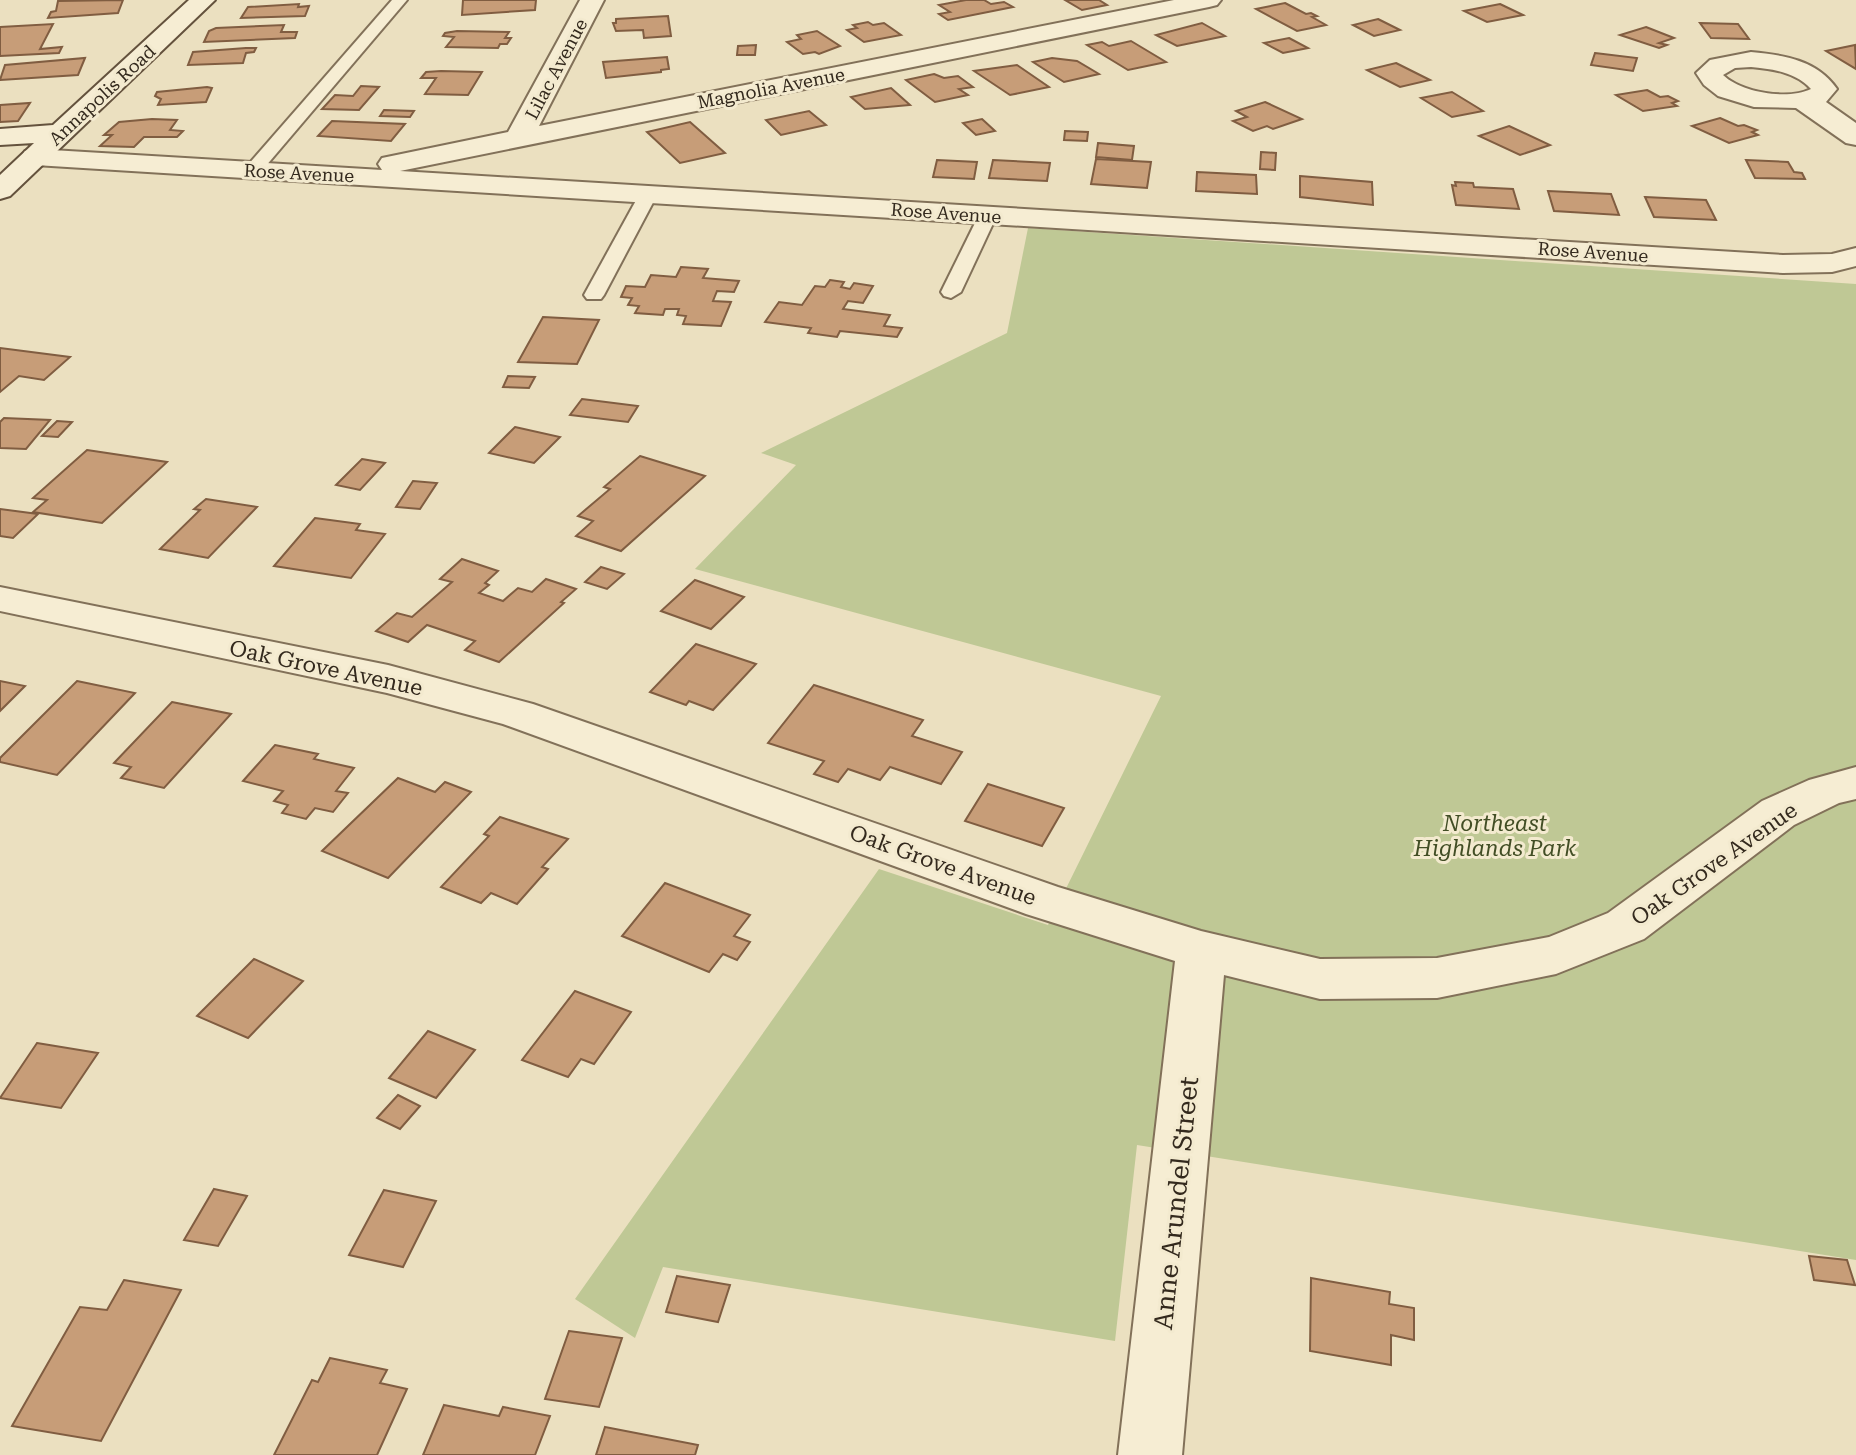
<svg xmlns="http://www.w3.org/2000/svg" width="1856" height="1455" font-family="'Roboto Serif',serif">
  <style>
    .green { fill: #bfc895 }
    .building { fill: #c79d78; stroke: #805d41; stroke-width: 2 }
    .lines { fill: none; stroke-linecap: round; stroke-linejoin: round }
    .lane-casing { stroke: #827159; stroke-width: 4 }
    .street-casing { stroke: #827159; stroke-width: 4 }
    .secondary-casing { stroke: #64523d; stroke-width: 4 }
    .lane { fill: #f6edd3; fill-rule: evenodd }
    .street { fill: #f6edd3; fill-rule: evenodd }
    .secondary { fill: #f6edd3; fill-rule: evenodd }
    .labels { text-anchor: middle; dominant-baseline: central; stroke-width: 6; stroke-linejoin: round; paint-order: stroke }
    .far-street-label { font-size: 18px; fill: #33291d; stroke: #f3eacf }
    .street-label { font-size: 22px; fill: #33291d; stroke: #f3eacf }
    .park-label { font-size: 22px; font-style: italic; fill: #424e25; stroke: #f3eacf }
    .near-street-label { font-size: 26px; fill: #33291d; stroke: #f3eacf }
  </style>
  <rect width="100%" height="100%" fill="#ebe0c0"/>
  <polygon class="green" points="1028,228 1856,284 1856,1260 1137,1145 1115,1341 663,1267 635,1338 575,1299 879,869 1048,925 1161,696 695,569 796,465 761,453 1007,333"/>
  <g class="building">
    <polygon points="123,0 118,13 48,18 51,12 56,11 58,1"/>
    <polygon points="463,0 536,0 535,10 462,15"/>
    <polygon points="966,0 984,0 991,4 1004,2 1013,7 948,20 939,14 950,12 939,5"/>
    <polygon points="1065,0 1099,0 1107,5 1082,10"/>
    <polygon points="1285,3 1306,14 1311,13 1317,16 1312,17 1326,25 1297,31 1256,9"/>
    <polygon points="299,4 298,7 309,6 305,16 241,18 248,7"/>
    <polygon points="1500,4 1523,15 1487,22 1464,11"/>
    <polygon points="668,16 671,36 644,38 643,30 616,31 613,23 616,23 616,19"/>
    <polygon points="1378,19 1400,30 1374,36 1353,25"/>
    <polygon points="868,22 873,25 884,23 901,35 864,42 847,30 857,28 853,25"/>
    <polygon points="1202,23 1225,36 1177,46 1156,35"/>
    <polygon points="1700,23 1738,24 1749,39 1711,38"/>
    <polygon points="53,24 40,49 62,47 59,53 0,56 0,27"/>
    <polygon points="284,25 281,32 297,32 295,38 204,42 209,31 216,28"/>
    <polygon points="1646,27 1674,38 1659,43 1667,45 1659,48 1620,35"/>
    <polygon points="457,31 509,32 505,38 511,38 507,44 500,44 498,48 446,47 454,37 443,36 445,33"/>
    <polygon points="817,31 840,46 819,54 815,52 803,54 787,42 801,39 797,35"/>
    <polygon points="1289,38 1308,48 1283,53 1264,43"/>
    <polygon points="1131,41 1166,62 1128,70 1087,45 1102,42 1109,46"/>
    <polygon points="756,45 755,55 737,55 738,46"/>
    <polygon points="1855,45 1856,69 1826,51"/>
    <polygon points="246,48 256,48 254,52 246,53 243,63 188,65 193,52"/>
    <polygon points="1595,53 1637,58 1633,71 1591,65"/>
    <polygon points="667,57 669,69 661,70 661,72 606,78 603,62"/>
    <polygon points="85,58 78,75 0,80 5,65"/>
    <polygon points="1052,58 1077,61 1099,74 1064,82 1033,62"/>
    <polygon points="1396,63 1430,80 1400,87 1367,70"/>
    <polygon points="1017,65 1049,87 1010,95 974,71"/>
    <polygon points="441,71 482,72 468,95 425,94 436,78 421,78 426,72"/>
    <polygon points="934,74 944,78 958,76 973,87 959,89 968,95 935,102 906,80"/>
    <polygon points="361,86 379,87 359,110 322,109 335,95 353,96"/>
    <polygon points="207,87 212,88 206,102 158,105 161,99 155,96 157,92"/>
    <polygon points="891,88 910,105 865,109 851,97"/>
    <polygon points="1647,90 1660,97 1668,96 1678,101 1672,103 1677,106 1643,111 1616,95"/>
    <polygon points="1452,92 1483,111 1452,117 1421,98"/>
    <polygon points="1265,102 1302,119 1273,129 1267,126 1253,131 1233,121 1247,117 1236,111"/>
    <polygon points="30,103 18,121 0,122 0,105"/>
    <polygon points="384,110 414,111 410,117 380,116"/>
    <polygon points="809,111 826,125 781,135 766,120"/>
    <polygon points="1720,118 1738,126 1744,125 1757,130 1752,132 1758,135 1729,143 1692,126"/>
    <polygon points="152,119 177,120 170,130 183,131 177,137 144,137 134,147 100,146 112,135 104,135 119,122"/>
    <polygon points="982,119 995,131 976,135 963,123"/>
    <polygon points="332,121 405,124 391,141 318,136"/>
    <polygon points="690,122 725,153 680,163 647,132"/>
    <polygon points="1509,126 1550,145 1520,155 1479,136"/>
    <polygon points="1065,131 1088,132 1087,141 1064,140"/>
    <polygon points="1098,143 1134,146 1132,160 1096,157"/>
    <polygon points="1261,152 1276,153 1275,170 1260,169"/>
    <polygon points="1096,159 1151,162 1147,188 1091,184"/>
    <polygon points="937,160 977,162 974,179 933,177"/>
    <polygon points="993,160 1050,163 1047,181 989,178"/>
    <polygon points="1746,160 1788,162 1794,172 1802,173 1805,179 1755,178"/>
    <polygon points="1197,172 1256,175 1257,194 1196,191"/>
    <polygon points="1300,176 1372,182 1373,205 1300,197"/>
    <polygon points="1455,182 1473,183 1474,187 1513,189 1519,209 1456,205 1452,185 1456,186"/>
    <polygon points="1548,191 1611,194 1619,215 1554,211"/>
    <polygon points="1645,197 1706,200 1716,220 1654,217"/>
    <polygon points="681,267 708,269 703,278 739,281 734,292 717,291 713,301 731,302 721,326 683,324 686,316 677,315 679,309 665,309 663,315 635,313 639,306 628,305 632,298 621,297 626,286 645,287 651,275 676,277"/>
    <polygon points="830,280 844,282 841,287 850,289 854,283 873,286 863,303 848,301 843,309 890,315 884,326 902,328 897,337 840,331 837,337 808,333 811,328 765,322 779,302 802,305 815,286 825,287"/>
    <polygon points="543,317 599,320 577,364 518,362"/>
    <polygon points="0,348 70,357 44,380 19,376 0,392"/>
    <polygon points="508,376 535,377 529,388 503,387"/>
    <polygon points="582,399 638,406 628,422 570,415"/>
    <polygon points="4,418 50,420 26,449 0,448 0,422"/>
    <polygon points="57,421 72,422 58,437 42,436"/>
    <polygon points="515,427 560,437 534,463 489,453"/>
    <polygon points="87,450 167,462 102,523 33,512 47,500 33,498"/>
    <polygon points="640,456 705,476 621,551 576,536 593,521 578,516 610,489 604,487"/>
    <polygon points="362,459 385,463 360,490 336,485"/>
    <polygon points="413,481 437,483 420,509 396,507"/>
    <polygon points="206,499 257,507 208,558 160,549 200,510 194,509"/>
    <polygon points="0,509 38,514 13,538 0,536"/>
    <polygon points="315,518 360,524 356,530 385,534 351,578 274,566"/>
    <polygon points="462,559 498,571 485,583 489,585 479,593 503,601 518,588 532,592 546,579 576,589 561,602 564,603 499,662 465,650 475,641 427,625 408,642 376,631 397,613 412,617 452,582 440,579"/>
    <polygon points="601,567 624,574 607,589 585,582"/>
    <polygon points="695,580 744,597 711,629 661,611"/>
    <polygon points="696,644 756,664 713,710 689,701 686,705 650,692"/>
    <polygon points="0,681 25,686 0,711"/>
    <polygon points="77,681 135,693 57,775 0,762 0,758"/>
    <polygon points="814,685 923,720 912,736 962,752 941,784 890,767 880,780 848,769 838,782 814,774 824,761 768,743"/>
    <polygon points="172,702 231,714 164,788 121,778 131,767 114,763"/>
    <polygon points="275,745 318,754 314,759 354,768 336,791 348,793 333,812 315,808 306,819 282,813 288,805 274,801 283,791 243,781"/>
    <polygon points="398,778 435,792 445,782 471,792 388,878 322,851"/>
    <polygon points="988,784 1064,808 1042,846 965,821"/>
    <polygon points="500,817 568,839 542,867 548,869 517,904 491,893 481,903 441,887 489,836 484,834"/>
    <polygon points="665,883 750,915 734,936 750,942 737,960 723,954 709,972 622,936"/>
    <polygon points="254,959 303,981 248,1038 197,1016"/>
    <polygon points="575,991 631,1012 594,1064 581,1059 568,1077 522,1060"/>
    <polygon points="428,1031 475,1050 436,1098 389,1078"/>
    <polygon points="37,1043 98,1053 61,1108 0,1098"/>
    <polygon points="398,1095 420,1106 400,1129 377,1118"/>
    <polygon points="214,1189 247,1196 218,1246 184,1240"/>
    <polygon points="384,1190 436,1201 403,1267 349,1255"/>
    <polygon points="1809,1256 1847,1260 1855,1285 1814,1280"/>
    <polygon points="677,1276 730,1285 718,1322 666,1312"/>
    <polygon points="1311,1278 1390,1292 1389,1304 1414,1308 1414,1340 1391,1335 1391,1365 1310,1351"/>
    <polygon points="124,1280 181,1290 101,1441 12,1426 80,1307 107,1310"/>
    <polygon points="569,1331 622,1338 599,1407 545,1399"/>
    <polygon points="330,1358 387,1370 380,1383 407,1389 377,1455 274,1455 312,1380 318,1382"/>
    <polygon points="444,1405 499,1416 503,1407 550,1416 535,1455 423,1455"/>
    <polygon points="605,1427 698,1445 695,1455 596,1455"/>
  </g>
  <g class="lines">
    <g class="lane-casing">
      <g id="lane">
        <polygon points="392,0 407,0 259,174 247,174 244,170 247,166"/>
        <polygon points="648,190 657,195 604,295 601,299 587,299 584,295 639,195"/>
        <polygon points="988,209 997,215 961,292 951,298 944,296 941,292 979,215"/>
      </g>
    </g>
    <g class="street-casing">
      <g id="street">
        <polygon points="580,0 604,0 539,126 1174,0 1221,0 1217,5 1209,7 400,171 1783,255 1832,254 1856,248 1856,266 1832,272 1783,273 35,165 25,163 21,157 25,151 35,149 382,170 378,164 382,158 508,132"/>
        <path d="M 1751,52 C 1784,55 1817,60 1837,89 L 1826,102 L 1856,123 L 1856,145 L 1846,143 L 1796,108 L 1754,107 L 1718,96 L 1704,85 L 1696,73 L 1710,60 ZM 1751,67 C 1772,69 1796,72 1811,89 C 1788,100 1742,93 1723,75 L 1735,68 Z"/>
        <polygon points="0,587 388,665 533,704 1058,887 1201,931 1320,959 1437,958 1549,937 1608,913 1762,801 1809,780 1856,767 1856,799 1839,803 1794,825 1644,939 1556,974 1437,998 1320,999 1224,975 1182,1455 1118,1455 1175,961 1026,914 503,724 387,693 0,611"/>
      </g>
    </g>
    <g class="secondary-casing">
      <polygon id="secondary" points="189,0 215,0 10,196 0,199 0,175 34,143 0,145 0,129 53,125"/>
    </g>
    <use href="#lane" class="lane"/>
    <use href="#street" class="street"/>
    <use href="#secondary" class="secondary"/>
  </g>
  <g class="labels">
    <g class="far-street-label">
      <text transform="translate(556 69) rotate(-62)">Lilac Avenue</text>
      <text transform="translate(771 88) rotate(-11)">Magnolia Avenue</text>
      <text transform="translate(102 95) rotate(-43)">Annapolis Road</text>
      <text transform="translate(299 173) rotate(3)">Rose Avenue</text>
      <text transform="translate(946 213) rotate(4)">Rose Avenue</text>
      <text transform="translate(1593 252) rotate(4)">Rose Avenue</text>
    </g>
    <g class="street-label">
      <text transform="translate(326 668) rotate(12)">Oak Grove Avenue</text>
      <text transform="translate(1714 864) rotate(-35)">Oak Grove Avenue</text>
      <text transform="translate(943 865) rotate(20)">Oak Grove Avenue</text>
    </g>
    <g class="park-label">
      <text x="1495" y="823">Northeast<tspan x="1495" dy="25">Highlands Park</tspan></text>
    </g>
    <g class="near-street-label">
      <text transform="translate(1176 1203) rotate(-84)">Anne Arundel Street</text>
    </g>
  </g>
</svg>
